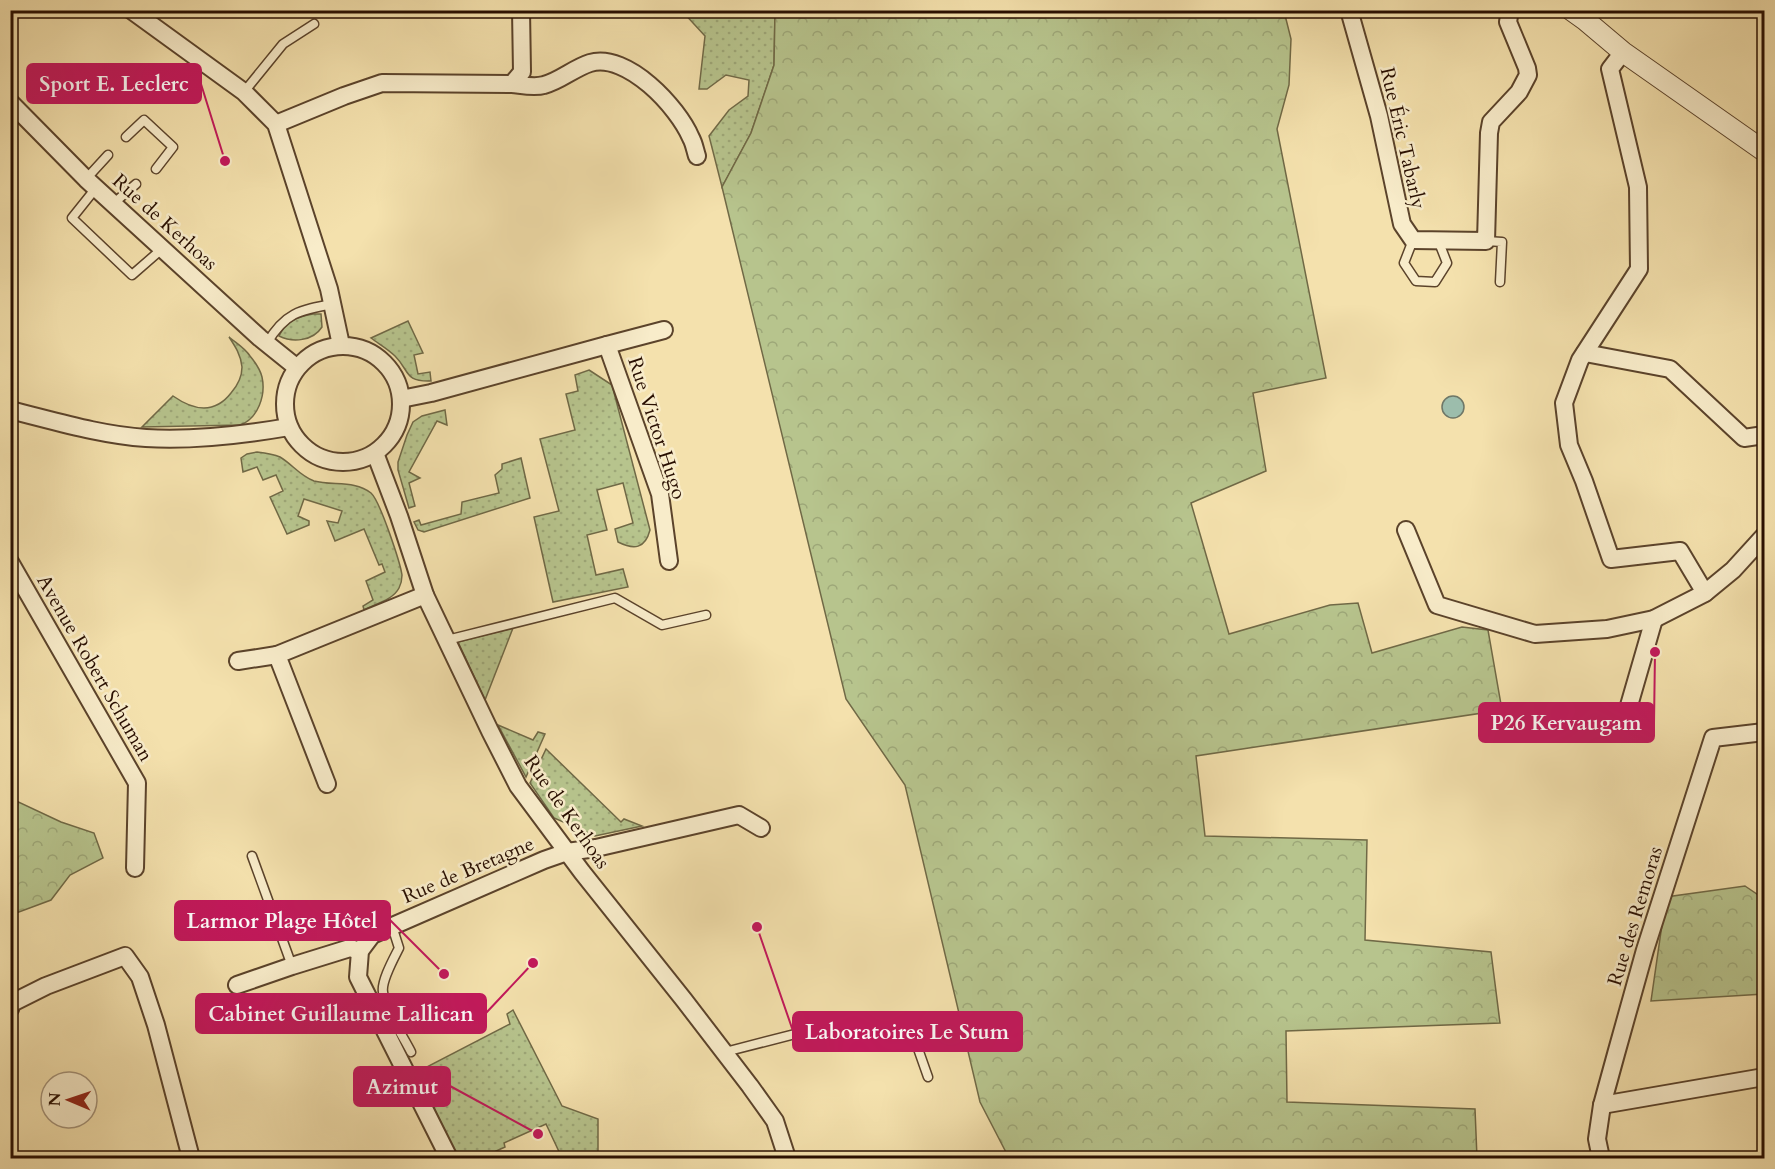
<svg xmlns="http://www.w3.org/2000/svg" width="1775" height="1169" font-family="Cardo,serif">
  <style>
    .grass { fill: url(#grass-dots); stroke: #706946; stroke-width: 1.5 }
    .forest { fill: url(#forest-crowns); stroke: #706946; stroke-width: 1.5 }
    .water { fill: #9cbdac; stroke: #6e7767; stroke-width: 1.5 }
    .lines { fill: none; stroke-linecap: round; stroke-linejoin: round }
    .service-casing { stroke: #5b432b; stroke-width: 11 }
    .minor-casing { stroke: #5b432b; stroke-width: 20 }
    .tertiary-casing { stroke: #5b432b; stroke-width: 22 }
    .service { stroke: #f8ecca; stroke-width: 8 }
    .minor { stroke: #f8ecca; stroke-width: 16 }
    .tertiary { stroke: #f8ecca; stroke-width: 20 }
    .labels { text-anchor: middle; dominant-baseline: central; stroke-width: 5; stroke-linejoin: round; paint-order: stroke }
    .street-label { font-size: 20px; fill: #280e00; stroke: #f8ecca }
    .leader { fill: none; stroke: #c2185b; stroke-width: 2 }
    .callout-dot { fill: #c2185b; stroke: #f8ecca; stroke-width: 2 }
    .callout { fill: #c2185b; stroke: #c2185b; stroke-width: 2 }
    .callout-label { font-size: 21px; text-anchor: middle; font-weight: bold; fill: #fff }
  </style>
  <defs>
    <pattern id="grass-dots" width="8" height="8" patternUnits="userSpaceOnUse" patternTransform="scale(1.5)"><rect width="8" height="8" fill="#b7c48d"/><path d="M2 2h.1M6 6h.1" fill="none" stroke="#9da778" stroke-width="1.8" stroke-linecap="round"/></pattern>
    <pattern id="forest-crowns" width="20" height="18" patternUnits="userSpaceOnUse" patternTransform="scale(1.5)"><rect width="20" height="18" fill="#b7c48d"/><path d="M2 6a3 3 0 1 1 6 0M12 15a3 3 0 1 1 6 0" fill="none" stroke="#9da778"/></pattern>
  </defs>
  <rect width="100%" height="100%" fill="#f4e1ad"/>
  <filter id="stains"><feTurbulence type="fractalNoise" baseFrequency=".00333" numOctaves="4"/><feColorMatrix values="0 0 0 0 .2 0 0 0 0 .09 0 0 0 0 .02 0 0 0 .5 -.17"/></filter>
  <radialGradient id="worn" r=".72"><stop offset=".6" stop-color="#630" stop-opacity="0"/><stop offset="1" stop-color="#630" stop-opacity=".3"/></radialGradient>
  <g class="grass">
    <polygon points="682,11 775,11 774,65 751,133 722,187 709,136 729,110 748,96 749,80 726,75 707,89 699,89 705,36"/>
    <path d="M 313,314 L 321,314 L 322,327 C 313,341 293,343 279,336 C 286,321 297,317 313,314 Z"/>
    <path d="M 408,321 L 423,353 L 414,355 L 418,374 L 430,372 L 431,381 C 404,382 410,371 395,356 C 388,349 379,344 371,338 Z"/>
    <path d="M 229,337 C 236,343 245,348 250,356 C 255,362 260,369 262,377 C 266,395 258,419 240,425 L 142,427 L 173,396 C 193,410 214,415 231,393 C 238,385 242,377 242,367 C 241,355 235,346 229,337 Z"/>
    <path d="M 589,370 L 612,385 L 650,530 C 645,549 634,550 618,542 L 615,529 L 633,523 L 623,483 L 597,490 L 607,530 L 587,535 L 596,575 L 623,569 L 628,587 L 553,602 L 534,517 L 559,511 L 540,439 L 575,430 L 566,394 L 578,391 L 575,375 Z"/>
    <polygon points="445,410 447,425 437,421 409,472 420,478 409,483 415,506 409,508 398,470 398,462 407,435 413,422 422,416"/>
    <path d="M 257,452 C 265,453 273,454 280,457 C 292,464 300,476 314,481 C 333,486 355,480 371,493 C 380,501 400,562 402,575 C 402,580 401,584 399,588 C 393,600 375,604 364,610 L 363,606 L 373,600 L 366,581 L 385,572 L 382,564 L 379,565 L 364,529 L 335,541 L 327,521 L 338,523 L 342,511 L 304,499 L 298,516 L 309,521 L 309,525 L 287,534 L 270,497 L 283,491 L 276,475 L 263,480 L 257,467 L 243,472 L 241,458 L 247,454 Z"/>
    <polygon points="521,458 530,498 424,532 418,530 414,522 419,520 421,525 461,514 462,502 499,493 495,475 502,469 502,464"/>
    <polygon points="513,628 485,700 458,642"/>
    <polygon points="498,725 533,740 538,732 545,734 526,777"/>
    <polygon points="546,749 621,822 624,819 642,826 595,836 554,818 530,783"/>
    <polygon points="513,1010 562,1106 598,1119 598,1158 562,1158 546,1124 504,1143 505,1147 481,1158 458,1158 417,1072 510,1024 507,1014"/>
  </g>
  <g class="forest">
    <polygon points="775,11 1284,11 1291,39 1289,85 1277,129 1326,378 1253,393 1266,471 1191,503 1229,634 1330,605 1358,603 1372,653 1462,627 1488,630 1502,710 1196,756 1205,836 1367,840 1365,940 1491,952 1500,1023 1286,1031 1287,1102 1475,1109 1477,1158 1009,1158 980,1102 905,785 846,699 722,187 751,133 774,65"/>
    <polygon points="10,792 14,800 61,822 94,833 103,858 70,875 51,900 11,915"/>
    <polygon points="1745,886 1764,899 1764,994 1651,1001 1666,897"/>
  </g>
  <circle class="water" cx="1453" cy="407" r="11"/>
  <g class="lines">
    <g class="service-casing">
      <g id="service">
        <polyline points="244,92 283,44 314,24"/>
        <polyline points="126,137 144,120 173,147 156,169"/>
        <polyline points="86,179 108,155"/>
        <polyline points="96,188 72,218 132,275 163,248"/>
        <polyline points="114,203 136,184"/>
        <polyline points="1413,240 1404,263 1416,281 1435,282 1447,263 1438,240"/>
        <polyline points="1486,241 1502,242 1500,282"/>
        <path d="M 267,343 C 285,313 299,310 333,304"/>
        <polyline points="447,640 615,598 662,625 706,615"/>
        <polyline points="252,856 292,966"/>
        <path d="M 392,926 L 399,948 C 394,958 381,981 383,992 C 385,1010 403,1036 411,1052"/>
        <polyline points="725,1052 838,1023 853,1036 896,1027 916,1043 928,1077"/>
      </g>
    </g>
    <g class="minor-casing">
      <g id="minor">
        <polyline points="131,10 244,92 276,124 329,289 341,345"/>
        <polyline points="1349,10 1379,116 1402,224 1413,240 1486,241 1489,133 1491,122 1519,92 1528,75 1527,68 1508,22 1510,10"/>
        <polyline points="1623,52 1610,69 1638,187 1639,269 1580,360 1564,403 1569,445 1584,481 1611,559 1680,551 1705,593 1733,570 1764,536"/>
        <path d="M 512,84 C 522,85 534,88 544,85 C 560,81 574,68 590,63 C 627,52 678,107 691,138 C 694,143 695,150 697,156"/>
        <polyline points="10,102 86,179 260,338 296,367"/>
        <polyline points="276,124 344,96 382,83 512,84 522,72 521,10"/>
        <polyline points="607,345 664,330"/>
        <circle cx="343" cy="404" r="58"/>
        <polyline points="1585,353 1670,369 1744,438 1764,435"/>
        <polyline points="401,399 431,393 607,345 660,494 669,561"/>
        <path d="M 10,410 C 55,421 100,435 146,438 C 194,441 242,435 289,427"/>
        <polyline points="375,453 399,516 425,595 490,731 518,786 582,872 684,1000 750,1086 775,1121 787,1158"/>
        <polyline points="1406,530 1437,605 1535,634 1607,629 1654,619 1705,593"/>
        <polyline points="10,562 137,783 135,868"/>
        <polyline points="238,661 277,655"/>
        <polyline points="1628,709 1654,619"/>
        <polyline points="327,784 277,655 425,595"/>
        <polyline points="237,985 292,966 350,948 360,951"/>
        <polyline points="10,1009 12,1003 46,986 125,956 140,977 156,1025 191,1158"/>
        <polyline points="1602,1105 1764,1077"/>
        <polyline points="449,1158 358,977 360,951 372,935 544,860 567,852 596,848 739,815 761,828"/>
        <polyline points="1601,1158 1597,1139 1602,1105 1616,1054 1645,950 1713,738 1764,732"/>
      </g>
    </g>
    <g class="tertiary-casing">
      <polyline id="tertiary" points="1571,10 1585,20 1623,52 1764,151"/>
    </g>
    <use href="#service" class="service"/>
    <use href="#minor" class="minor"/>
    <use href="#tertiary" class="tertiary"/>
  </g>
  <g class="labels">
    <g class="street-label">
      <text transform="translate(1403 138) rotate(77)">Rue Éric Tabarly</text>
      <text transform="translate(165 222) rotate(42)">Rue de Kerhoas</text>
      <text transform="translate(657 428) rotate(72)">Rue Victor Hugo</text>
      <text transform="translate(95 668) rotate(60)">Avenue Robert Schuman</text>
      <text transform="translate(567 812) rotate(55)">Rue de Kerhoas</text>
      <text transform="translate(468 870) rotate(-23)">Rue de Bretagne</text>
      <text transform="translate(1635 916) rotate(-73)">Rue des Remoras</text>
    </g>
  </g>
  <path class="leader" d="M225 161L201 84M1655 652L1654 723M444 974L390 920M533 963L486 1013M757 927L793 1031M538 1134L450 1086"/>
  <g class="callout-dot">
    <circle cx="225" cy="161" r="6"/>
    <circle cx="1655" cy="652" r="6"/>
    <circle cx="444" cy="974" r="6"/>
    <circle cx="533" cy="963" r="6"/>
    <circle cx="757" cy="927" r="6"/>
    <circle cx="538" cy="1134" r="6"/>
  </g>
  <g class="callout">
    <rect x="27" y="64" width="174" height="39" rx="6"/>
    <rect x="1479" y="703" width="175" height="39" rx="6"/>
    <rect x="175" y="901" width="215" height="39" rx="6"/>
    <rect x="196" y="994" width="290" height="39" rx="6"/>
    <rect x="793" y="1012" width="229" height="39" rx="6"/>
    <rect x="354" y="1067" width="96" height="39" rx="6"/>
  </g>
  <g class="callout-label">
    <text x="114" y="91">Sport E. Leclerc</text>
    <text x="1566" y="730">P26 Kervaugam</text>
    <text x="282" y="928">Larmor Plage Hôtel</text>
    <text x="341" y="1021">Cabinet Guillaume Lallican</text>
    <text x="907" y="1039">Laboratoires Le Stum</text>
    <text x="402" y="1094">Azimut</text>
  </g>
  <rect width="1775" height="1169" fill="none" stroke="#f4e1ad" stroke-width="36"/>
  <rect x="12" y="12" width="1751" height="1145" fill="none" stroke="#280e00" stroke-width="3"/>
  <rect x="18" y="18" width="1739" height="1133" fill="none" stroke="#280e00" stroke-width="1.5"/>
  <g transform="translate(69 1100) rotate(272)"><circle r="28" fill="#f8ecca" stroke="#a59379" stroke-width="1.5"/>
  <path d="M0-4.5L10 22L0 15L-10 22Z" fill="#8f2418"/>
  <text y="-9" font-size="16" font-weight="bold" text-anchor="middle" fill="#280e00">N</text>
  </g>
  <rect width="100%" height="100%" filter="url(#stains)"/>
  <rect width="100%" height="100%" fill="url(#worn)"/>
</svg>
